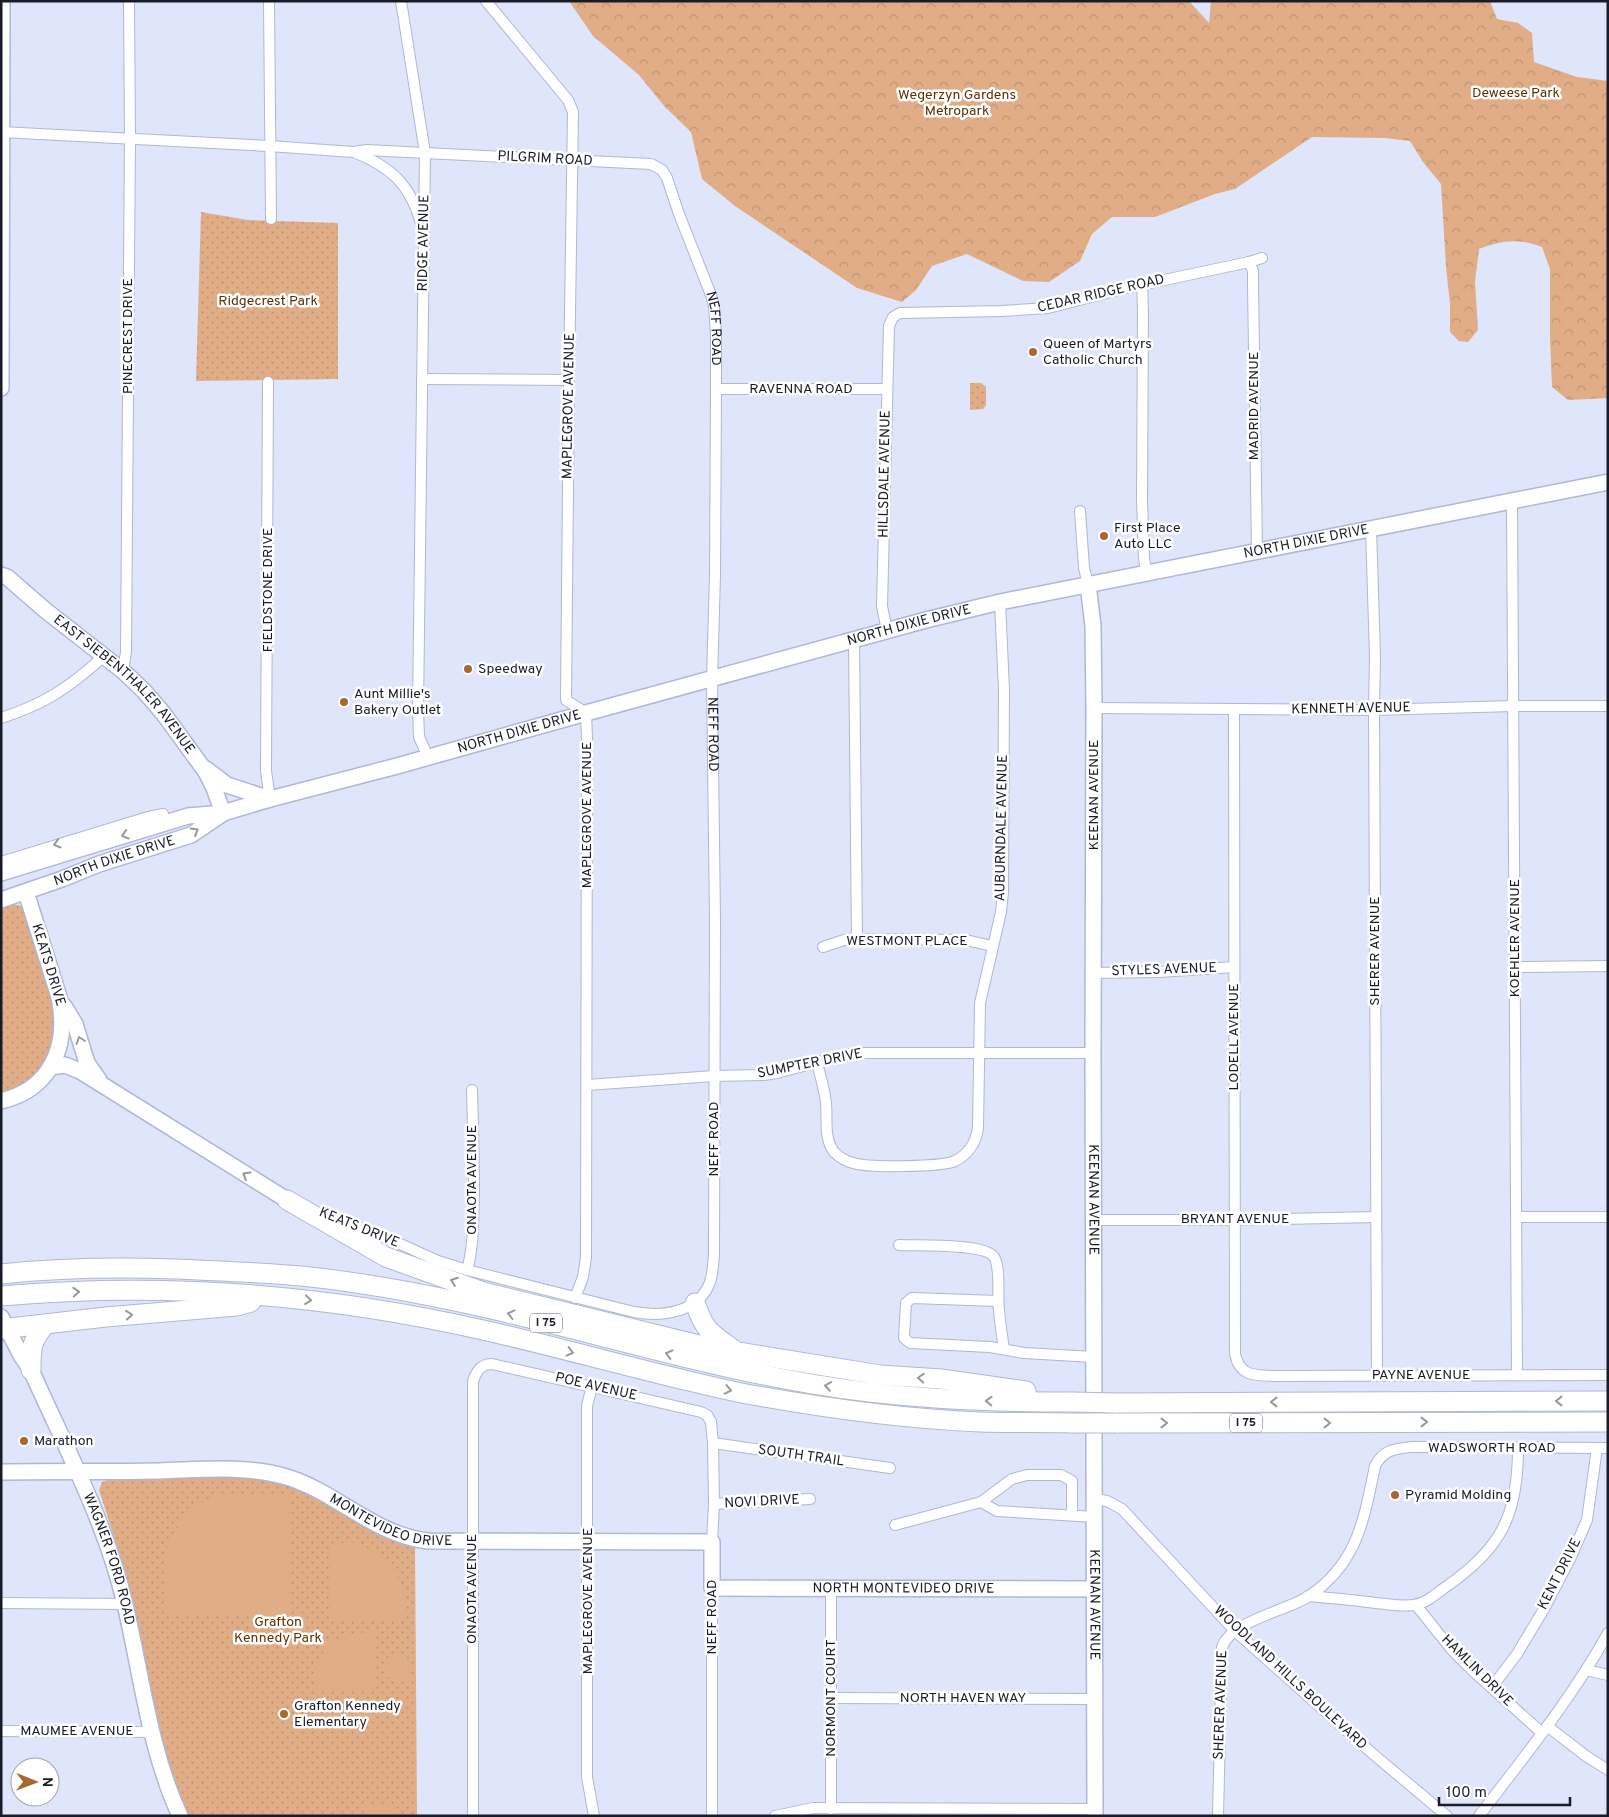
<svg xmlns="http://www.w3.org/2000/svg" width="1609" height="1817" font-family="Overpass,sans-serif">
  <style>
    .grass { fill: url(#grass-dots) }
    .forest { fill: url(#forest-crowns) }
    .garden { fill: #e0ad86 }
    .lines { fill: none; stroke-linecap: round; stroke-linejoin: round }
    .street-casing { stroke: #aeb7d8; stroke-width: 12 }
    .secondary-casing { stroke: #aeb7d8; stroke-width: 18 }
    .highway-casing { stroke: #aeb7d8; stroke-width: 21 }
    .street { stroke: #fff; stroke-width: 10 }
    .secondary { stroke: #fff; stroke-width: 15 }
    .highway { stroke: #fff; stroke-width: 19 }
    .highway-bridge-casing { stroke: #aeb7d8; stroke-width: 21; stroke-linecap: butt }
    .highway-bridge { stroke: #fff; stroke-width: 19 }
    .oneway { stroke: #97989e }
    .poi-dot { fill: #a86830; stroke: #fff; stroke-width: 2 }
    .labels { text-anchor: middle; dominant-baseline: central; stroke-width: 5; stroke-linejoin: round; paint-order: stroke }
    .shield { fill: #fff; stroke: #5d5f68; stroke-width: 1 }
    .shield-label { font-size: 12px; font-weight: bold; fill: #181b28 }
    .park-label { font-size: 14px; fill: #5d3001; stroke: #fff }
    .street-label { font-size: 14px; fill: #181b28; stroke: #fff }
    .poi-label { font-size: 14px; fill: #181b28; stroke: #fff; text-anchor: start }
  </style>
  <defs>
    <pattern id="grass-dots" width="8" height="8" patternUnits="userSpaceOnUse" patternTransform="scale(1.25)"><rect width="8" height="8" fill="#e0ad86"/><path d="M2 2h.1M6 6h.1" fill="none" stroke="#bf9474" stroke-width="1.8" stroke-linecap="round"/></pattern>
    <pattern id="forest-crowns" width="20" height="18" patternUnits="userSpaceOnUse" patternTransform="scale(1.25)"><rect width="20" height="18" fill="#e0ad86"/><path d="M2 6a3 3 0 1 1 6 0M12 15a3 3 0 1 1 6 0" fill="none" stroke="#bf9474"/></pattern>
  </defs>
  <rect width="100%" height="100%" fill="#dfe5fa"/>
  <g class="grass">
    <polygon points="201,212 248,220 338,223 338,379 196,381"/>
    <polygon points="970,383 981,383 986,387 986,405 983,409 970,410"/>
    <polygon points="12,905 19,905 25,909 56,1006 58,1024 48,1062 18,1090 1,1096 1,908"/>
    <polygon points="239,1475 271,1478 302,1487 415,1544 417,1816 188,1816 175,1785 164,1748 127,1577 99,1490 102,1482 118,1477"/>
  </g>
  <path class="forest" d="M 569,1 L 1189,1 L 1209,23 L 1211,1 L 1490,1 L 1497,19 L 1518,23 L 1532,33 L 1534,62 L 1577,77 L 1608,81 L 1608,398 L 1568,400 L 1552,387 L 1550,340 L 1550,269 L 1542,247 C 1519,238 1501,240 1479,249 L 1475,282 L 1478,330 L 1468,342 L 1459,341 L 1450,332 L 1450,304 L 1446,267 L 1441,184 L 1423,162 L 1410,141 L 1385,138 L 1312,137 L 1235,189 L 1215,194 L 1155,217 L 1112,217 L 1092,234 L 1080,261 L 1049,282 L 1023,281 L 967,254 L 932,266 L 916,290 L 902,302 L 857,288 L 735,206 L 702,179 L 691,132 L 665,107 L 639,75 L 593,36 Z"/>
  <g class="garden">
    <polygon points="221,1493 291,1497 290,1614 167,1613 166,1550 183,1518 193,1507"/>
    <path d="M 352,1542 C 375,1549 398,1569 405,1593 C 407,1601 406,1612 406,1620 L 329,1620 L 330,1544 Z"/>
    <polygon points="374,1631 374,1689 315,1689 317,1667 327,1644 352,1634"/>
    <polygon points="396,1655 407,1656 411,1679 407,1683 386,1677 385,1665 388,1658"/>
    <polygon points="367,1805 397,1808 397,1816 366,1816"/>
  </g>
  <g class="lines">
    <g class="street-casing">
      <g id="street">
        <polyline points="269,1 271,219"/>
        <polyline points="401,1 425,153 418,710 419,737 428,757"/>
        <polyline points="486,1 568,100 573,112 569,380 566,700 586,713 587,739 586,1257 583,1277 575,1298"/>
        <path id="s1" d="M 1,132 L 269,146 L 353,152 L 367,150 L 425,153 L 651,164 L 662,170 L 667,178 L 679,214 L 711,295 L 714,306 L 716,334 L 716,389 L 715,575 L 712,679 L 715,919 L 714,1255 C 713,1264 713,1273 710,1282 C 699,1313 662,1317 634,1312 L 467,1270 L 438,1261 L 387,1238 L 328,1216"/>
        <path d="M 354,152 C 391,167 410,184 421,223"/>
        <polyline points="1249,262 1253,271 1253,284 1257,550"/>
        <polyline points="1142,285 1143,311 1142,499 1144,558 1146,572"/>
        <polyline points="422,379 569,380"/>
        <polyline points="268,382 266,771 270,799"/>
        <polyline points="716,389 886,389"/>
        <polyline points="1512,501 1517,1375"/>
        <polyline points="1080,511 1084,568 1088,584"/>
        <polyline points="1371,528 1375,657 1374,710 1377,1375"/>
        <polyline points="887,631 882,606 889,326 893,317 900,313 1002,311 1048,308 1122,289 1249,262 1262,258"/>
        <polyline points="854,640 857,939"/>
        <polyline points="123,671 126,652 130,138 129,1"/>
        <polyline points="1094,708 1374,710 1513,706 1608,706"/>
        <path d="M 1234,710 L 1235,1354 C 1240,1378 1257,1375 1277,1376 L 1608,1375"/>
        <path d="M 1,718 C 45,704 70,687 104,656"/>
        <polyline points="1,862 148,817 163,814 166,823"/>
        <polyline points="823,947 844,940 857,939 966,940 992,946"/>
        <polyline points="1515,967 1608,966"/>
        <polyline points="1093,973 1159,972 1234,967"/>
        <path d="M 817,1063 C 820,1074 823,1085 825,1096 C 829,1114 822,1136 834,1152 C 839,1157 846,1161 853,1163 C 868,1168 942,1167 955,1161 C 969,1154 976,1142 978,1128 L 980,1003 L 1001,912 L 1003,892 L 1004,690 L 1000,602"/>
        <polyline points="587,1085 714,1076 764,1075 777,1073 844,1055 860,1053 1093,1053"/>
        <polyline points="1517,1217 1608,1217"/>
        <polyline points="1093,1220 1234,1220 1376,1217"/>
        <path d="M 899,1245 C 917,1246 985,1243 994,1257 C 1001,1267 997,1297 999,1310 C 1000,1323 1002,1336 1004,1349"/>
        <path d="M 467,1270 C 474,1246 473,1219 474,1194 C 474,1159 473,1124 472,1090"/>
        <polyline points="998,1301 912,1298 906,1303 904,1338 910,1343 990,1347 1024,1353 1094,1357"/>
        <polyline points="592,1386 587,1406 587,1777 594,1816"/>
        <polyline points="713,1443 890,1468"/>
        <polyline points="1095,1499 1107,1501 1122,1509 1235,1631 1373,1754 1447,1816"/>
        <polyline points="981,1502 1012,1479 1027,1475 1061,1475 1072,1481 1072,1514"/>
        <polyline points="714,1504 810,1499"/>
        <polyline points="895,1525 981,1502 997,1511 1095,1517"/>
        <path d="M 1308,1596 C 1331,1598 1354,1600 1376,1603 C 1389,1604 1402,1607 1414,1605 C 1427,1603 1437,1593 1447,1586 C 1502,1548 1518,1514 1518,1448"/>
        <polyline points="1,1603 125,1604"/>
        <polyline points="1416,1605 1451,1649 1473,1671 1542,1733"/>
        <polyline points="1586,1670 1608,1675"/>
        <polyline points="1492,1687 1517,1654 1544,1609 1570,1559 1587,1520 1597,1448"/>
        <polyline points="831,1698 1095,1699"/>
        <polyline points="1547,1726 1586,1756 1608,1770"/>
        <polyline points="1,1731 153,1732"/>
        <polyline points="831,1809 831,1587"/>
        <path d="M 473,1816 L 473,1382 C 476,1371 481,1364 492,1364 L 701,1412 L 707,1415 L 711,1422 L 713,1443 L 714,1504 L 712,1542"/>
        <polyline points="712,1816 712,1588"/>
        <polyline points="775,1816 813,1808 1095,1809"/>
        <path d="M 1218,1816 L 1222,1647 C 1232,1620 1287,1611 1309,1596 C 1358,1563 1364,1519 1375,1466 C 1383,1450 1394,1449 1411,1447 L 1608,1448"/>
        <path d="M 1479,1816 C 1524,1757 1572,1698 1608,1633"/>
      </g>
    </g>
    <g class="secondary-casing">
      <g id="secondary">
        <polyline points="1,388 2,1"/>
        <path id="s2" d="M 1,575 L 7,577 L 45,610 L 123,671 L 144,691 L 163,713 L 206,772 L 214,788 L 223,813"/>
        <path id="s3" d="M 1088,584 L 1093,626 L 1094,708 L 1093,1053 L 1095,1816"/>
        <polyline points="206,769 227,785 270,799"/>
        <path id="s4" d="M 1,873 L 188,816 L 223,813 L 270,799 L 397,766 L 586,713 L 926,620 L 1000,602 L 1608,482"/>
        <path id="s5" d="M 1,900 L 62,879 L 99,864 L 191,835 L 222,814"/>
        <polyline points="64,1006 75,1024 87,1063 99,1080"/>
        <polyline points="50,1067 65,1065 80,1071 287,1200"/>
        <path d="M 1,1101 C 52,1089 69,1045 59,997 L 26,892"/>
        <path id="s6" d="M 1,1317 L 22,1357 L 31,1370 C 63,1442 104,1519 123,1596 C 141,1669 148,1747 180,1816"/>
        <path id="s7" d="M 1,1472 C 53,1471 105,1472 158,1471 C 199,1470 243,1465 283,1476 C 335,1490 373,1535 428,1541 L 712,1542 L 712,1588 L 1094,1589"/>
      </g>
    </g>
    <g class="highway-casing">
      <g id="highway">
        <polyline points="287,1200 386,1257 483,1292 707,1347 880,1375 941,1379 1026,1391"/>
        <path d="M 1,1274 C 59,1268 117,1267 176,1269 C 217,1271 259,1272 301,1276 C 360,1282 420,1293 478,1306 C 590,1331 699,1365 812,1384 C 899,1399 986,1402 1073,1402"/>
        <path d="M 1,1296 C 162,1282 325,1294 483,1330 C 545,1344 606,1361 668,1376 C 698,1383 728,1391 758,1396 C 831,1409 906,1419 980,1422 C 1011,1423 1042,1422 1073,1423"/>
        <path d="M 695,1303 C 705,1331 709,1332 733,1349"/>
        <polyline points="1,1329 106,1317 237,1306 251,1302"/>
        <path d="M 31,1370 C 31,1349 31,1340 46,1324"/>
        <polyline points="1116,1403 1608,1401"/>
        <polyline points="1116,1423 1608,1422"/>
      </g>
    </g>
    <use href="#street" class="street"/>
    <use href="#secondary" class="secondary"/>
    <use href="#highway" class="highway"/>
    <g class="highway-bridge-casing">
      <g id="highway-bridge">
        <polyline points="1073,1402 1116,1403"/>
        <polyline points="1073,1423 1116,1423"/>
      </g>
    </g>
    <use href="#highway-bridge" class="highway-bridge"/>
  </g>
  <defs><path id="oneway-chevron" d="M-2-3.5L2.5 0L-2 3.5" fill="none" stroke-width="1.6" stroke-linecap="round" stroke-linejoin="round" transform="scale(1.25)"/></defs>
  <g class="oneway">
    <use href="#oneway-chevron" transform="translate(195 831) rotate(-31)"/>
    <use href="#oneway-chevron" transform="translate(125 835) rotate(164)"/>
    <use href="#oneway-chevron" transform="translate(57 844) rotate(163)"/>
    <use href="#oneway-chevron" transform="translate(80 1040) rotate(-108)"/>
    <use href="#oneway-chevron" transform="translate(246 1175) rotate(-149)"/>
    <use href="#oneway-chevron" transform="translate(454 1281) rotate(-160)"/>
    <use href="#oneway-chevron" transform="translate(76 1292) rotate(-3)"/>
    <use href="#oneway-chevron" transform="translate(308 1300) rotate(6)"/>
    <use href="#oneway-chevron" transform="translate(511 1314) rotate(-166)"/>
    <use href="#oneway-chevron" transform="translate(129 1315) rotate(-5)"/>
    <use href="#oneway-chevron" transform="translate(570 1352) rotate(14)"/>
    <use href="#oneway-chevron" transform="translate(669 1354) rotate(-166)"/>
    <use href="#oneway-chevron" transform="translate(921 1378) rotate(-176)"/>
    <use href="#oneway-chevron" transform="translate(828 1386) rotate(-172)"/>
    <use href="#oneway-chevron" transform="translate(728 1390) rotate(13)"/>
    <use href="#oneway-chevron" transform="translate(989 1401) rotate(-178)"/>
    <use href="#oneway-chevron" transform="translate(1559 1401) rotate(180)"/>
    <use href="#oneway-chevron" transform="translate(1274 1402) rotate(180)"/>
    <use href="#oneway-chevron" transform="translate(1424 1422)"/>
    <use href="#oneway-chevron" transform="translate(1164 1423)"/>
    <use href="#oneway-chevron" transform="translate(1327 1423)"/>
  </g>
  <g class="poi-dot">
    <circle cx="1033" cy="352" r="5"/>
    <circle cx="1104" cy="536" r="5"/>
    <circle cx="468" cy="669" r="5"/>
    <circle cx="344" cy="702" r="5"/>
    <circle cx="24" cy="1441" r="5"/>
    <circle cx="1395" cy="1495" r="5"/>
    <circle cx="284" cy="1714" r="5"/>
  </g>
  <g class="labels">
    <g class="shield">
      <rect x="530" y="1313.5" width="32" height="19" rx="4"/>
      <rect x="1230" y="1413.5" width="32" height="19" rx="4"/>
    </g>
    <g class="shield-label">
      <text x="546" y="1323">I 75</text>
      <text x="1246" y="1423">I 75</text>
    </g>
    <g class="park-label">
      <text x="1516" y="93">Deweese Park</text>
      <text x="957" y="95">Wegerzyn Gardens<tspan x="957" dy="16">Metropark</tspan></text>
      <text x="268" y="301">Ridgecrest Park</text>
      <text x="278" y="1622">Grafton<tspan x="278" dy="16">Kennedy Park</tspan></text>
    </g>
    <g class="street-label">
      <text transform="translate(545 159) rotate(3)">PILGRIM ROAD</text>
      <text transform="translate(424 243) rotate(-89)">RIDGE AVENUE</text>
      <text transform="translate(1101 294) rotate(-13)">CEDAR RIDGE ROAD</text>
      <text stroke="none"><textPath href="#s1" startOffset="832">NEFF ROAD</textPath></text>
      <text transform="translate(128 336) rotate(-90)">PINECREST DRIVE</text>
      <text x="801" y="389">RAVENNA ROAD</text>
      <text transform="translate(569 406) rotate(-89)">MAPLEGROVE AVENUE</text>
      <text transform="translate(1254 406) rotate(-90)">MADRID AVENUE</text>
      <text transform="translate(885 474) rotate(-89)">HILLSDALE AVENUE</text>
      <text stroke="none"><textPath href="#s4" startOffset="1348">NORTH DIXIE DRIVE</textPath></text>
      <text transform="translate(268 590) rotate(-90)">FIELDSTONE DRIVE</text>
      <text stroke="none"><textPath href="#s4" startOffset="942">NORTH DIXIE DRIVE</textPath></text>
      <text stroke="none"><textPath href="#s2" startOffset="166">EAST SIEBENTHALER AVENUE</textPath></text>
      <text transform="translate(1351 709) rotate(-1)">KENNETH AVENUE</text>
      <text stroke="none"><textPath href="#s4" startOffset="538">NORTH DIXIE DRIVE</textPath></text>
      <text stroke="none"><textPath href="#s1" startOffset="1238">NEFF ROAD</textPath></text>
      <text transform="translate(1094 795) rotate(-90)">KEENAN AVENUE</text>
      <text transform="translate(587 815) rotate(-90)">MAPLEGROVE AVENUE</text>
      <text transform="translate(1002 828) rotate(-89)">AUBURNDALE AVENUE</text>
      <text stroke="none"><textPath href="#s5" startOffset="120">NORTH DIXIE DRIVE</textPath></text>
      <text transform="translate(1515 938) rotate(-90)">KOEHLER AVENUE</text>
      <text x="907" y="941">WESTMONT PLACE</text>
      <text transform="translate(1375 951) rotate(-90)">SHERER AVENUE</text>
      <text transform="translate(48 965) rotate(73)">KEATS DRIVE</text>
      <text transform="translate(1164 970) rotate(-2)">STYLES AVENUE</text>
      <text transform="translate(1234 1037) rotate(-90)">LODELL AVENUE</text>
      <text transform="translate(810 1064) rotate(-11)">SUMPTER DRIVE</text>
      <text transform="translate(714 1139) rotate(-90)">NEFF ROAD</text>
      <text transform="translate(472 1180) rotate(-90)">ONAOTA AVENUE</text>
      <text stroke="none"><textPath href="#s3" startOffset="616">KEENAN AVENUE</textPath></text>
      <text x="1235" y="1219">BRYANT AVENUE</text>
      <text transform="translate(359 1228) rotate(22)">KEATS DRIVE</text>
      <text x="1421" y="1375">PAYNE AVENUE</text>
      <text transform="translate(596 1387) rotate(13)">POE AVENUE</text>
      <text x="1492" y="1448">WADSWORTH ROAD</text>
      <text transform="translate(801 1456) rotate(8)">SOUTH TRAIL</text>
      <text transform="translate(762 1502) rotate(-3)">NOVI DRIVE</text>
      <text stroke="none"><textPath href="#s7" startOffset="401">MONTEVIDEO DRIVE</textPath></text>
      <text stroke="none"><textPath href="#s6" startOffset="266">WAGNER FORD ROAD</textPath></text>
      <text transform="translate(1560 1574) rotate(-63)">KENT DRIVE</text>
      <text stroke="none"><textPath href="#s7" startOffset="964">NORTH MONTEVIDEO DRIVE</textPath></text>
      <text transform="translate(472 1589) rotate(-90)">ONAOTA AVENUE</text>
      <text transform="translate(588 1601) rotate(-90)">MAPLEGROVE AVENUE</text>
      <text stroke="none"><textPath href="#s3" startOffset="1021">KEENAN AVENUE</textPath></text>
      <text transform="translate(712 1617) rotate(-90)">NEFF ROAD</text>
      <text transform="translate(1477 1671) rotate(45)">HAMLIN DRIVE</text>
      <text transform="translate(1290 1678) rotate(43)">WOODLAND HILLS BOULEVARD</text>
      <text transform="translate(831 1698) rotate(-90)">NORMONT COURT</text>
      <text x="963" y="1698">NORTH HAVEN WAY</text>
      <text transform="translate(1221 1705) rotate(-88)">SHERER AVENUE</text>
      <text x="77" y="1731">MAUMEE AVENUE</text>
    </g>
    <g class="poi-label">
      <text x="1043" y="344">Queen of Martyrs<tspan x="1043" dy="16">Catholic Church</tspan></text>
      <text x="1114" y="528">First Place<tspan x="1114" dy="16">Auto LLC</tspan></text>
      <text x="478" y="669">Speedway</text>
      <text x="354" y="694">Aunt Millie's<tspan x="354" dy="16">Bakery Outlet</tspan></text>
      <text x="34" y="1441">Marathon</text>
      <text x="1405" y="1495">Pyramid Molding</text>
      <text x="294" y="1706">Grafton Kennedy<tspan x="294" dy="16">Elementary</tspan></text>
    </g>
  </g>
  <rect width="1609" height="1817" fill="none" stroke="#181b28" stroke-width="5"/>
  <g transform="translate(35 1782) rotate(91)"><circle r="24" fill="#ffffff" stroke="#a3a4a9"/>
  <path d="M0-4L9 19L0 12L-9 19Z" fill="#a86830"/>
  <text y="-8" font-size="14" font-weight="bold" text-anchor="middle" fill="#181b28">N</text>
  </g>
  <path d="M1439 1797v8h131v-8" fill="none" stroke="#181b28" stroke-width="2.5"/>
  <text x="1446" y="1797" font-size="15" fill="#181b28" stroke="#ffffff" stroke-width="4" paint-order="stroke">100 m</text>
</svg>
